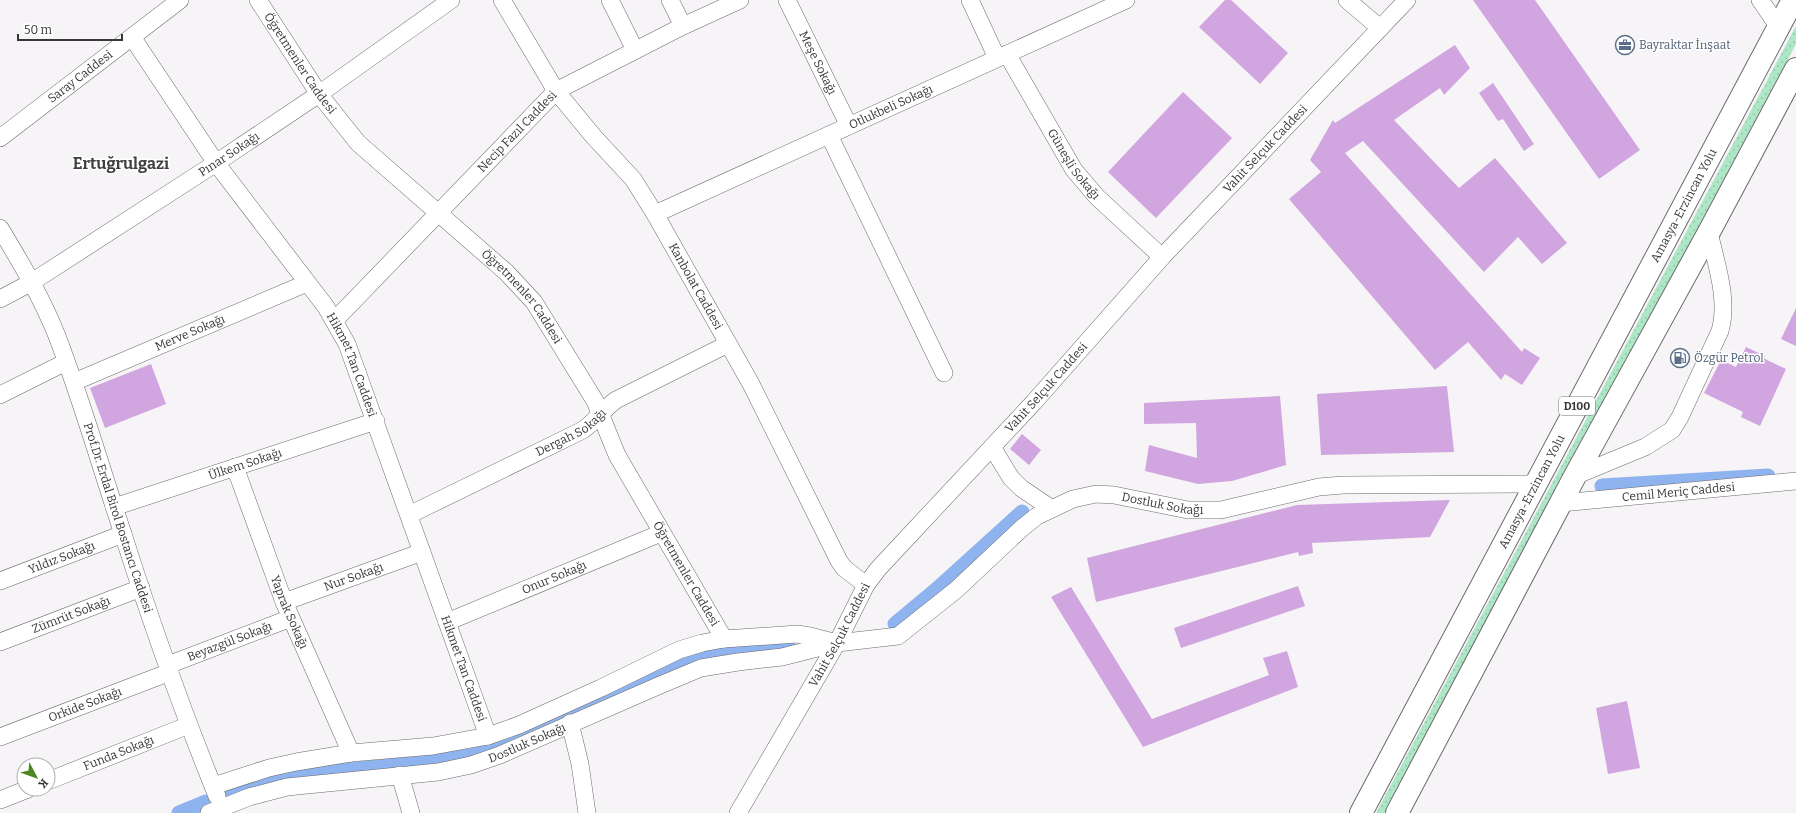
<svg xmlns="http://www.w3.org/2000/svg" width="1796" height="813" font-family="Bitter,serif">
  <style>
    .grass { fill: url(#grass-dots) }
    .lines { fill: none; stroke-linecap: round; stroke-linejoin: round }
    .canal { stroke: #8eb3ee; stroke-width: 15 }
    .building { fill: #d1a5df }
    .minor-casing { stroke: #6b696c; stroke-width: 18 }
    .highway-casing { stroke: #6b696c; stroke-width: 24 }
    .minor { stroke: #fff; stroke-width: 17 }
    .highway { stroke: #fff; stroke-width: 22 }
    .labels { text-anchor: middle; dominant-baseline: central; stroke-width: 3; stroke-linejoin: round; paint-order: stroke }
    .shield { fill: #fff; stroke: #747374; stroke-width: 1 }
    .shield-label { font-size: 11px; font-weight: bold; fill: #383738 }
    .service-label { font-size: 12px; fill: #4e5e75; stroke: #fff; text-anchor: start }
    .street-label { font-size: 12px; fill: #383738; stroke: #fff }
    .district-label { font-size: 16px; font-weight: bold; fill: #403e41; stroke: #fff }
  </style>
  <defs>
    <pattern id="grass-dots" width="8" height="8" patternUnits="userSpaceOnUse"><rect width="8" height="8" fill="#ade7c5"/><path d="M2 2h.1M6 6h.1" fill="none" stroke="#96c7aa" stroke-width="1.8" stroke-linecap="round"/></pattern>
  </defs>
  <rect width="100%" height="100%" fill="#f7f4f7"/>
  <polygon class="grass" points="1796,26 1796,44 1386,813 1376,813"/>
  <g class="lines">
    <g class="canal">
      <polyline points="1602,486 1768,476"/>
      <polyline points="895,624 937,589 1022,512"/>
      <path d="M 229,792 C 261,779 293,776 327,772 C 377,767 426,764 476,755 L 703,657 L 788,646"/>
      <polyline points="179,813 206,802"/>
    </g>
  </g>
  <g class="building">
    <polygon points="1225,0 1231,0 1288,53 1260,84 1199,27"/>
    <polygon points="1473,0 1535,0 1640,150 1599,179"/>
    <polygon points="1455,45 1470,68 1444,95 1440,88 1394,120 1459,188 1495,158 1567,243 1542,264 1518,237 1484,272 1363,141 1345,153 1522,352 1524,348 1540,358 1522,385 1505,374 1501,380 1468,342 1435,370 1289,199 1321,172 1310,160 1333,120 1335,123"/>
    <polygon points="1493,83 1534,144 1524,151 1503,119 1498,121 1479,93"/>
    <polygon points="1183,92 1232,138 1156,218 1108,172"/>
    <polygon points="1796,308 1796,346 1781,339"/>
    <polygon points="1746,347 1765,356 1763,358 1786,369 1760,426 1741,417 1743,412 1704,393 1721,360 1736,367"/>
    <polygon points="151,364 166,404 105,428 90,388"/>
    <polygon points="1447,386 1454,452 1321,455 1317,394"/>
    <polygon points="1280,396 1286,465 1232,481 1198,484 1145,471 1149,445 1197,458 1196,423 1144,424 1144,403"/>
    <polygon points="1022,434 1041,450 1029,465 1010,449"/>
    <polygon points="1450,500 1430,537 1312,543 1313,553 1299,556 1298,552 1096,602 1087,558 1297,505"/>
    <polygon points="1298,586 1305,606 1181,648 1174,628"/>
    <polygon points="1071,587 1152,719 1269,675 1263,658 1287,651 1298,687 1143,747 1051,597"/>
    <polygon points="1627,701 1640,768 1608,774 1596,708"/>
  </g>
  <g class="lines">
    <g class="minor-casing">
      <g id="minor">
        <path id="s1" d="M 258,0 L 319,94 L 358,143 L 506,272 L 534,302 L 595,401 L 617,455 L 724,639"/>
        <path id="s2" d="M 502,0 L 556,91 L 594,137 L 633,179 L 655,214 L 751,384 L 839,561 L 844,568 L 866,585"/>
        <polyline points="610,0 635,50"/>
        <polyline points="670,0 683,26"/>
        <path id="s3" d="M 787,0 L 849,126"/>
        <polyline points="970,0 997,58"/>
        <polyline points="1347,0 1380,28"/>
        <polyline points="1760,0 1778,26"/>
        <path id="s4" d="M 132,37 L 216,163 L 326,307 L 347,344 L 488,736"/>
        <path id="s5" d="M 1007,54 L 1074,170 L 1097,197 L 1162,257"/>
        <polyline points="829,135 944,373"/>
        <path id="s6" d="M 0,138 L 180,0"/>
        <path id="s7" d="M 655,214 L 1126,0"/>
        <path id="s8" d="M 0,228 C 21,263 42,298 57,336 C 82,401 101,468 123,534 C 151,622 182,710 217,796"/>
        <path id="s9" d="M 0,299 L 32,282 L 216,163 L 319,94 L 451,0"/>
        <path id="s10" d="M 335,320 L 556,91 L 683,26 L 740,0"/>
        <path id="s11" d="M 74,382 L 307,283"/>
        <polyline points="0,395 66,362"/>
        <polyline points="992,447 1011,478 1021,488 1052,509"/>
        <path id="s12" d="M 235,467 L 284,602 L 351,753"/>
        <path d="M 1575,476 L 1645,447 L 1672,430 L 1680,417 L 1720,331 C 1729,299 1716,264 1709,232"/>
        <path id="s13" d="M 1561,503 L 1796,481"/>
        <path id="s14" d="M 114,507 L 376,421"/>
        <path id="s15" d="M 409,515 L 581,431 C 595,423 603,409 616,400 L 728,344"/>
        <path id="s16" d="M 0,581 L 123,534"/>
        <path id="s17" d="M 284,602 L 422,552"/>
        <path id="s18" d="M 447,622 L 661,533"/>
        <path id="s19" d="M 0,642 L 141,588"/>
        <path id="s20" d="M 168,665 L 291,618"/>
        <polyline points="570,723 580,764 587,813"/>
        <path id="s21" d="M 0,737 L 170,672"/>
        <polyline points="400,775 411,813"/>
        <path id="s22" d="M 48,781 L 189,725"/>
        <polyline points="213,786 269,768 296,762 351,753 433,746 488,736 519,725 601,688 679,650 702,643 724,639 797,634 810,636 837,643"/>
        <polyline points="0,800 28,789"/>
        <path id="s23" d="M 209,813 L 249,797 L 287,787 L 438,772 L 471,765 L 500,755 L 658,686 L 701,668 L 738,662 L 782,657 L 837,643 L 898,636 L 956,590 L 1022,528 L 1037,516 L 1073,499 L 1096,494 L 1114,495 L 1188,510 L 1221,510 L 1319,487 L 1343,485 L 1536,484"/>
        <path id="s24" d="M 738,813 L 837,643 L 866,585 L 878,569 L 1034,402 L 1162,257 L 1407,0"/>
      </g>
    </g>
    <g class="highway-casing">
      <g id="highway">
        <path id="s25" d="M 1361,813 L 1793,0"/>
        <polyline points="1397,813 1575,476 1709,232 1796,69"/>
      </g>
    </g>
    <use href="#minor" class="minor"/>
    <use href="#highway" class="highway"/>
  </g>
  <defs>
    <g id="office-ring" transform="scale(1)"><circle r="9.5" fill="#fff" stroke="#5c6f8a" stroke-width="1.5"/><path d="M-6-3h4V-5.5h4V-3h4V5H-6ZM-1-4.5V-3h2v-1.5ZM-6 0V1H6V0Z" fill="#5c6f8a"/></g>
    <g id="fuel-ring" transform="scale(1)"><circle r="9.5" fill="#fff" stroke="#5c6f8a" stroke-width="1.5"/><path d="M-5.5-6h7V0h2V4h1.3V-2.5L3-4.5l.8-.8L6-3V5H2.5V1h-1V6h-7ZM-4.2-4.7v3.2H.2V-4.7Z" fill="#5c6f8a"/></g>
  </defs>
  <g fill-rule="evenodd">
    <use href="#office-ring" x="1625" y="45"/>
    <use href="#fuel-ring" x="1680" y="358"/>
  </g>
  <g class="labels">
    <rect class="shield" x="1559" y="397" width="36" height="18" rx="3"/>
    <g class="shield-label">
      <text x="1577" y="406">D100</text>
    </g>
    <g class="service-label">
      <text x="1639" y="45">Bayraktar İnşaat</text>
      <text x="1694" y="358">Özgür Petrol</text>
    </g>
    <g class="street-label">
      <text stroke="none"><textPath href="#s1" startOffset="76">Öğretmenler Caddesi</textPath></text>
      <text stroke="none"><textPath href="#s3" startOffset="70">Meşe Sokağı</textPath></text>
      <text stroke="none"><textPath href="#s6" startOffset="101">Saray Caddesi</textPath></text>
      <text stroke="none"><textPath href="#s7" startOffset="259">Otlukbeli Sokağı</textPath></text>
      <text stroke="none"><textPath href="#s10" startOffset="262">Necip Fazıl Caddesi</textPath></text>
      <text stroke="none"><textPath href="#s24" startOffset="853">Vahit Selçuk Caddesi</textPath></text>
      <text stroke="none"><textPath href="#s9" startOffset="271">Pınar Sokağı</textPath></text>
      <text stroke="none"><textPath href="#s5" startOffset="129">Güneşli Sokağı</textPath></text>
      <text stroke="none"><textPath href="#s25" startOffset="688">Amasya-Erzincan Yolu</textPath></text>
      <text stroke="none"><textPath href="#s2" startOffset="347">Kanbolat Caddesi</textPath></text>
      <text stroke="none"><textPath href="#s1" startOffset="400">Öğretmenler Caddesi</textPath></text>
      <text stroke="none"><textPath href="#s11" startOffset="126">Merve Sokağı</textPath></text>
      <text stroke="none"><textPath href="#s4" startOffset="396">Hikmet Tan Caddesi</textPath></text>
      <text stroke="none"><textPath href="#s24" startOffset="529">Vahit Selçuk Caddesi</textPath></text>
      <text stroke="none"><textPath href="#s15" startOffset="182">Dergah Sokağı</textPath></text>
      <text stroke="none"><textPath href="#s14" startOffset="138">Ülkem Sokağı</textPath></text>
      <text stroke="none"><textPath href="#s25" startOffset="364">Amasya-Erzincan Yolu</textPath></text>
      <text stroke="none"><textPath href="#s13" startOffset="118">Cemil Meriç Caddesi</textPath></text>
      <text stroke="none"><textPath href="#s23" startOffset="1032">Dostluk Sokağı</textPath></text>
      <text stroke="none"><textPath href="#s8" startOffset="314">Prof.Dr. Erdal Birol Bostancı Caddesi</textPath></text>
      <text stroke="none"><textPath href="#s16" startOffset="66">Yıldız Sokağı</textPath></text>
      <text stroke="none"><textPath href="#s1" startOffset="724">Öğretmenler Caddesi</textPath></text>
      <text stroke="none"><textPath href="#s17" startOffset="74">Nur Sokağı</textPath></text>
      <text stroke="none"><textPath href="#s18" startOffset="116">Onur Sokağı</textPath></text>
      <text stroke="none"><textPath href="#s12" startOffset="155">Yaprak Sokağı</textPath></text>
      <text stroke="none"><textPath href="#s19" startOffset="76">Zümrüt Sokağı</textPath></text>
      <text stroke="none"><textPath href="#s24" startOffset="205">Vahit Selçuk Caddesi</textPath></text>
      <text stroke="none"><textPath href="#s20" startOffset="66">Beyazgül Sokağı</textPath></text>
      <text stroke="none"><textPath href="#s4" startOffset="720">Hikmet Tan Caddesi</textPath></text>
      <text stroke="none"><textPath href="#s21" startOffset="91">Orkide Sokağı</textPath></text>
      <text stroke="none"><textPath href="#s23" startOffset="328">Dostluk Sokağı</textPath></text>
      <text stroke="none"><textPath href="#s22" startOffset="76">Funda Sokağı</textPath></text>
    </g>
    <g class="district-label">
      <text x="121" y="163">Ertuğrulgazi</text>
    </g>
  </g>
  <g transform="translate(36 777) rotate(131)"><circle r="19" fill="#ffffff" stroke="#afafaf"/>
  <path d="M0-3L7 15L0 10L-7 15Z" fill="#4d8622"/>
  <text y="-6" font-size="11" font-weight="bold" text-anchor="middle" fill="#383738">K</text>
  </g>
  <path d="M18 34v6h104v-6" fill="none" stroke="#383738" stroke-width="2"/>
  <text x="24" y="34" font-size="12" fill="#383738" stroke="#ffffff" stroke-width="3" paint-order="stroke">50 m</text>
</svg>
